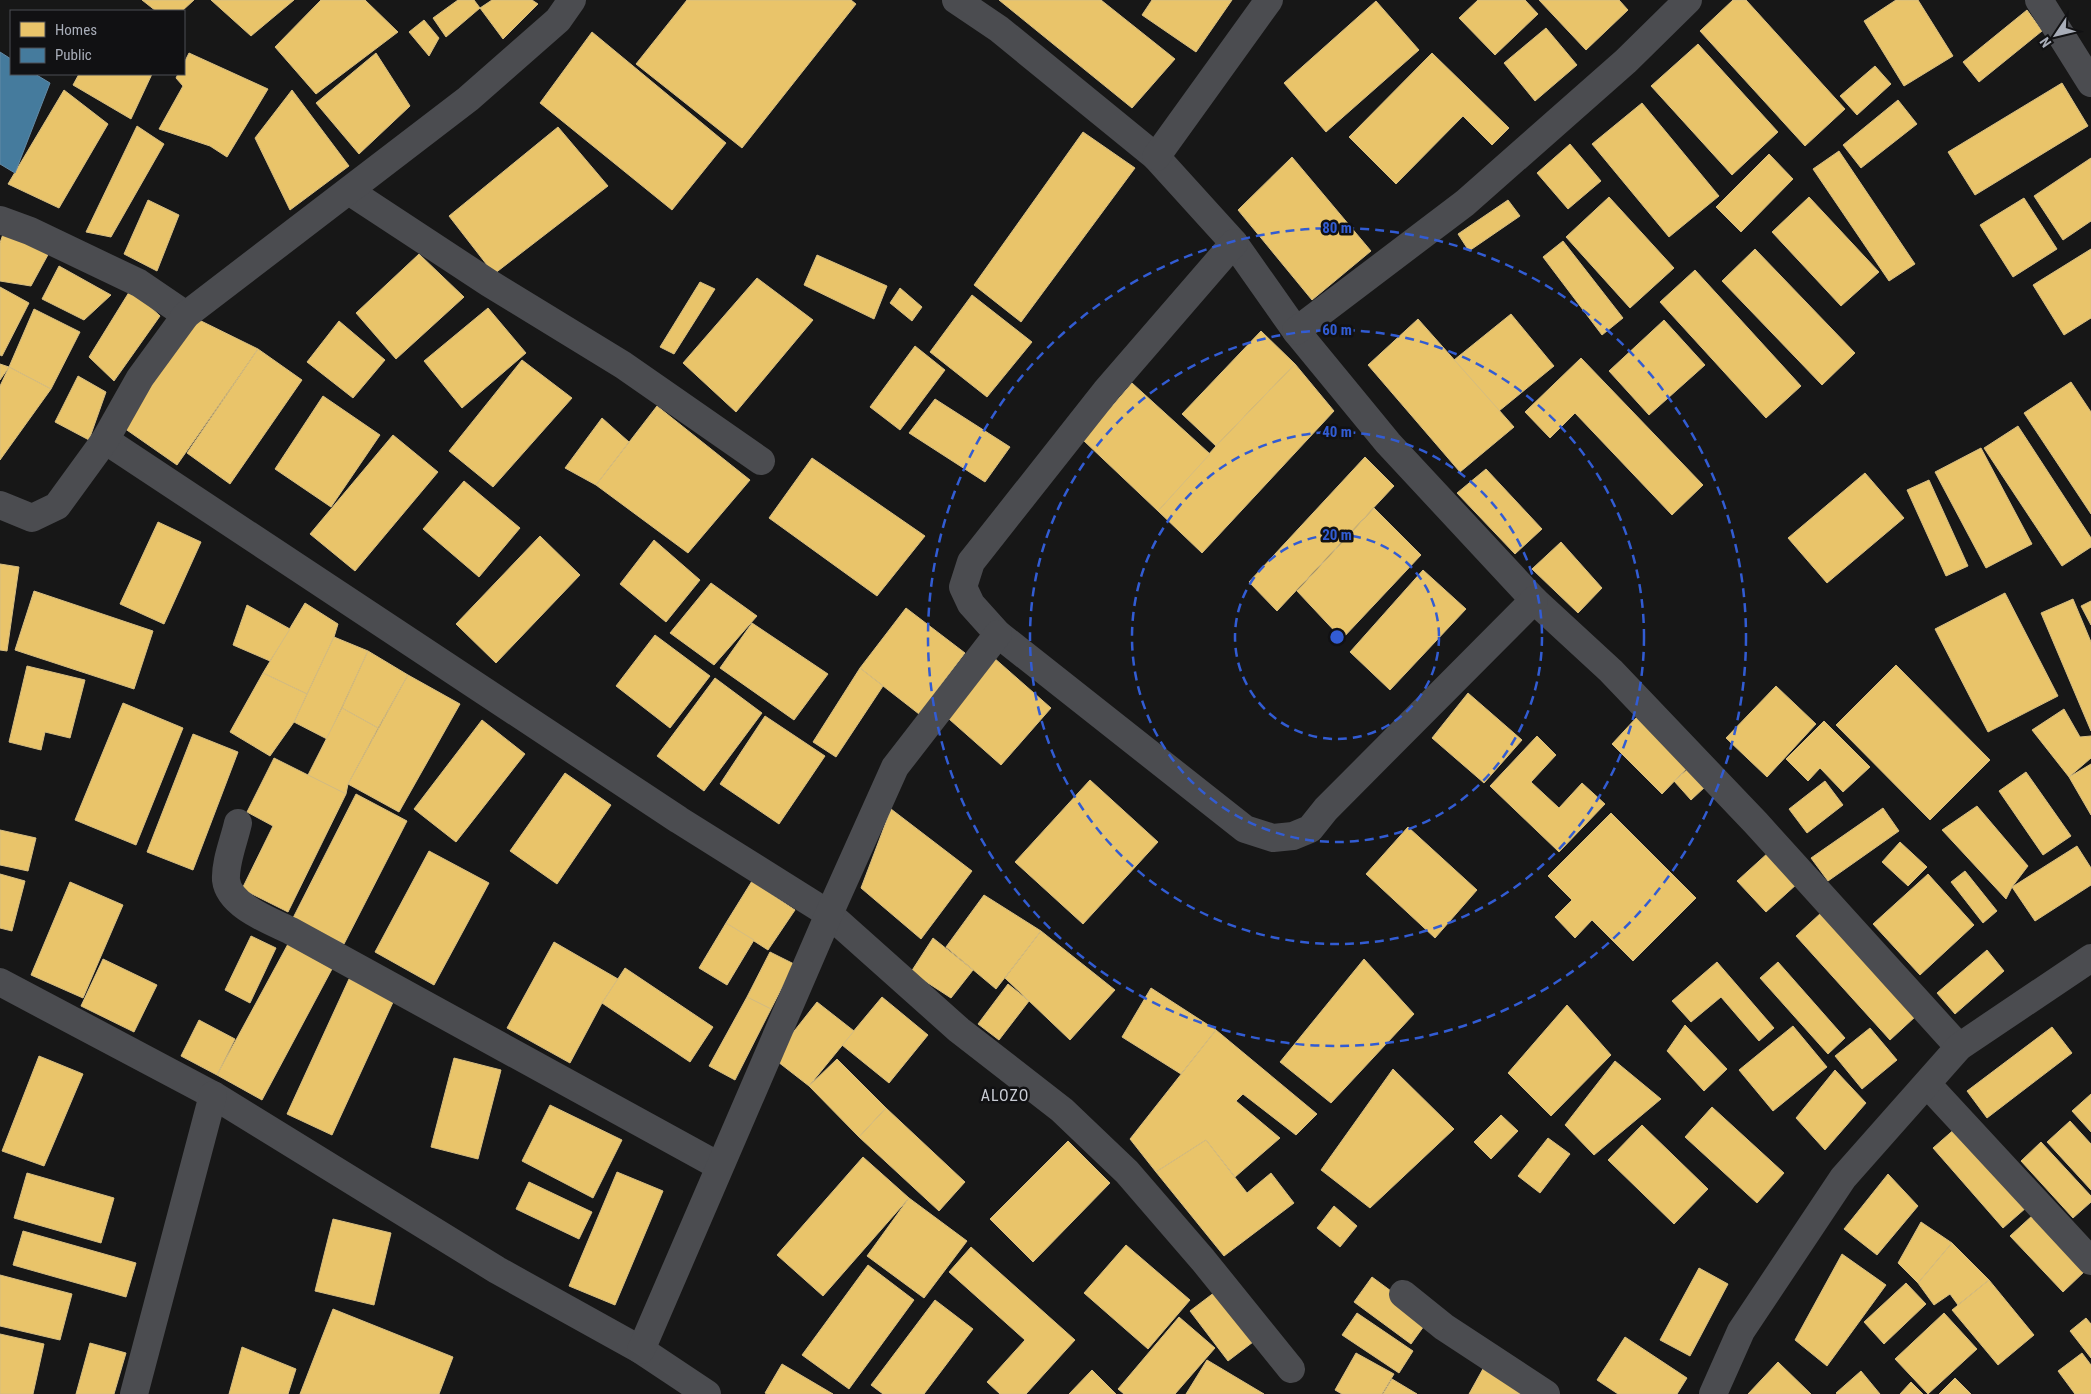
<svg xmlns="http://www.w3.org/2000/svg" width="2091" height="1394" font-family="'Roboto Condensed',sans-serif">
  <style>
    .homes { fill: #e9c46a; stroke: #d6bd81 }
    .public { fill: #457b9d; stroke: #638aa5 }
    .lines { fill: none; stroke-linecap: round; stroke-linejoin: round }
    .street { stroke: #4b4c50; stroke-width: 28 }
    .ring { fill: none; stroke: #325cd3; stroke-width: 2.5; stroke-dasharray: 9 6 }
    .labels { text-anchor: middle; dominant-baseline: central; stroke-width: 5; stroke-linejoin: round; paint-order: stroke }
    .quarter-label { font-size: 16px; letter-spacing: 1px; fill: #c9ccd4; stroke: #111113 }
    .centre { fill: #325cd3; stroke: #111113; stroke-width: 2.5 }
    .ring-label { font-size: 15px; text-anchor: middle; font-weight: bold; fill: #325cd3; stroke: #111113; stroke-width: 5; stroke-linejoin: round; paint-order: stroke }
  </style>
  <rect width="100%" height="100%" fill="#171717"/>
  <g class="homes">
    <polygon points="142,0 194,0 182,11 156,11"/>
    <polygon points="211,0 294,0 251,36"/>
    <polygon points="321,0 365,0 398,32 316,94 275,47"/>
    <polygon points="458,0 474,0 480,8 446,37 433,18"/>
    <polygon points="492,0 532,0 538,4 503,39 480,8"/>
    <polygon points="687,0 851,0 856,4 742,148 636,64"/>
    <polygon points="999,0 1101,0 1175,59 1132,108"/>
    <polygon points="1152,0 1232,0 1196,52 1142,15"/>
    <polygon points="1478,0 1525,0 1538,14 1495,55 1459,18"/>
    <polygon points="1539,0 1619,0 1628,10 1586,50"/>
    <polygon points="1733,0 1746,0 1845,109 1805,146 1700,31"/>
    <polygon points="1896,0 1918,0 1953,56 1904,86 1864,21"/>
    <polygon points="1376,1 1419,50 1326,132 1284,83"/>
    <polygon points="2027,10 2042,31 1979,82 1963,62"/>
    <polygon points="424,20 439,38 429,56 409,32"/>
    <polygon points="1546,28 1577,65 1535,101 1504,63"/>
    <polygon points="592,32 726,143 672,210 540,103"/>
    <polygon points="1698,44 1778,132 1732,175 1651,86"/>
    <polygon points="189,53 268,89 227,157 210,146 159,129 183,86 176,78 178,74 184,74 184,63"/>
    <polygon points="376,53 410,106 359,154 316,103"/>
    <polygon points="1432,53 1509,128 1492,145 1463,116 1396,184 1349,137"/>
    <polygon points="1875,66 1891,84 1857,115 1840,96"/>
    <polygon points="79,74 152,74 131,119 73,85"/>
    <polygon points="2062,83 2088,126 1975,195 1948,152"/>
    <polygon points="64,90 108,124 59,208 8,184"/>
    <polygon points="292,90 349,166 290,210 255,138"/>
    <polygon points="1898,100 1917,124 1861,168 1843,145"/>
    <polygon points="1642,103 1719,196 1669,237 1592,144"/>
    <polygon points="137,126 164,144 111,237 86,232"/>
    <polygon points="558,127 608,186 494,274 449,216"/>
    <polygon points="1083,132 1135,168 1021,322 974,285"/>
    <polygon points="1570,144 1601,181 1568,209 1537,173"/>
    <polygon points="1839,151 1915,264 1889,281 1813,169"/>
    <polygon points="1769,154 1793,179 1741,232 1716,207"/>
    <polygon points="1292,157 1371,251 1312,300 1238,210"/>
    <polygon points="2091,158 2091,221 2063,240 2034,196"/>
    <polygon points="1609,197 1674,268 1630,308 1566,237"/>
    <polygon points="1809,197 1879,272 1841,306 1772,232"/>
    <polygon points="2024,198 2057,249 2013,277 1980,225"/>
    <polygon points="148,200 179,215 157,271 124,254"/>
    <polygon points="1508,200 1520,216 1469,251 1458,234"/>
    <polygon points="4,231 50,251 31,286 0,281 0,243"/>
    <polygon points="1563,241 1623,318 1602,335 1543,257"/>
    <polygon points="1755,249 1855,353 1822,385 1722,281"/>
    <polygon points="2091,249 2091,318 2064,335 2033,285"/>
    <polygon points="419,254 464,297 396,359 356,313"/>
    <polygon points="817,255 887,286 874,319 804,285"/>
    <polygon points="59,266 111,295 84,320 42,299"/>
    <polygon points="1695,270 1801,386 1766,418 1660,302"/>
    <polygon points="757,278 813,320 736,412 683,363"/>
    <polygon points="700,282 715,289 674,354 660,347"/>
    <polygon points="0,287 29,303 2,356 0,355"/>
    <polygon points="900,288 922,307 912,321 890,303"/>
    <polygon points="131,289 160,316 114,381 89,357"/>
    <polygon points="972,295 1032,342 987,397 930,352"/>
    <polygon points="488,308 526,353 462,408 424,361"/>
    <polygon points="34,309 80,332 51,389 9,367"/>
    <polygon points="1511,314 1554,366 1499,411 1454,360"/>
    <polygon points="195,318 258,349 177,465 124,428"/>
    <polygon points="1418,319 1514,427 1460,472 1368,365"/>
    <polygon points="1664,320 1705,365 1649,415 1609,371"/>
    <polygon points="339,321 385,360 353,398 307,362"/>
    <polygon points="1261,331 1295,364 1216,446 1182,414"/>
    <polygon points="915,346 945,370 900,430 870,407"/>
    <polygon points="258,349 302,380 230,484 187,453"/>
    <polygon points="1581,358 1703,485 1672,515 1575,413 1550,438 1525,412"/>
    <polygon points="522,360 572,398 493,487 449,451"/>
    <polygon points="0,364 9,367 0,380"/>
    <polygon points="1295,364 1334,411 1202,553 1158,511 1216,446"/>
    <polygon points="9,367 51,389 0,460 0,386"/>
    <polygon points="78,376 106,392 89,440 55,422"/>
    <polygon points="2071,382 2091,412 2091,514 2024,413"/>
    <polygon points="1132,383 1210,454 1158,511 1083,440"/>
    <polygon points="323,396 380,435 331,507 275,469"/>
    <polygon points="935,399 1010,447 985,482 909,433"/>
    <polygon points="657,406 750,480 688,553 596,485"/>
    <polygon points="602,418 629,442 596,485 565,468"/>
    <polygon points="2018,426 2091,538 2091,547 2062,566 1984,448"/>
    <polygon points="393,435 438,472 355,571 310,534"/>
    <polygon points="1981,448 2032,544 1986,568 1935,472"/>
    <polygon points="1365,457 1394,486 1277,611 1249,582"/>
    <polygon points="812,458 925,536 877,596 769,518"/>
    <polygon points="1486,469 1542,529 1515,554 1457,493"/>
    <polygon points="1865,473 1904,518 1827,583 1788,538"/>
    <polygon points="1929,480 1968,566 1946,576 1907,490"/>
    <polygon points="464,481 520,528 479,577 423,529"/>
    <polygon points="1374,508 1421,555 1342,639 1297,591"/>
    <polygon points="158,522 201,542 164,624 120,604"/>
    <polygon points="540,536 580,575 496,663 456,624"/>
    <polygon points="654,540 700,580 666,622 620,584"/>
    <polygon points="1561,542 1602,588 1578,613 1532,569"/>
    <polygon points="0,564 19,567 7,651 0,650"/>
    <polygon points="1423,570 1466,609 1390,690 1350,652"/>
    <polygon points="711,583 757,616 714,665 670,633"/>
    <polygon points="34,591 153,631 134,689 15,650"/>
    <polygon points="2005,593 2058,696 1988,732 1935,629"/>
    <polygon points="2073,599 2091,642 2091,731 2041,613"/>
    <polygon points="2091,601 2091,625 2081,606"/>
    <polygon points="305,603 338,624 334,637 307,694 263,673"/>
    <polygon points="247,605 290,629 270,661 233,645"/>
    <polygon points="906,608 965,653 919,714 860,668"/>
    <polygon points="752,623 828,674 794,720 720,668"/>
    <polygon points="655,635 710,676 670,728 616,686"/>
    <polygon points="334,637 368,651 327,739 294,722"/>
    <polygon points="368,651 408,675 378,728 342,708"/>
    <polygon points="993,657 1051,708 1001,765 949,719"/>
    <polygon points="1896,665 1990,760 1930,820 1836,725"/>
    <polygon points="27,666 85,680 70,738 45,732 41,750 9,742"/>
    <polygon points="860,668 883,686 836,757 813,742"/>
    <polygon points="263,673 307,694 294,722 270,756 230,732"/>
    <polygon points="408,675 460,704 399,812 348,784"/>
    <polygon points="715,678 762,713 704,791 657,756"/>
    <polygon points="1776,686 1816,724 1767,777 1726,738"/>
    <polygon points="1468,693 1522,740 1484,783 1432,738"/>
    <polygon points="123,703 183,728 136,845 75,820"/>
    <polygon points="342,708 378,728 348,784 346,794 308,775"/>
    <polygon points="2064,709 2080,737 2091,736 2091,758 2069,777 2032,730"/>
    <polygon points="765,716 825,756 779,824 720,784"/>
    <polygon points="1637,717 1688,767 1662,794 1612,744"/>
    <polygon points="482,720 525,754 456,842 414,809"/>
    <polygon points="1824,721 1870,767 1843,792 1820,768 1808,781 1786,759"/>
    <polygon points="193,734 238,752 193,870 147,852"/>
    <polygon points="1537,736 1556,755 1531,782 1559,808 1582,783 1605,804 1559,852 1490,786"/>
    <polygon points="274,758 346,794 288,912 242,889 273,826 247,812"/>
    <polygon points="2091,764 2091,815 2069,777"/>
    <polygon points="1689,768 1706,786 1691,800 1674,781"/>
    <polygon points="2026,772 2071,836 2043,855 1999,791"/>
    <polygon points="565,773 611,805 557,884 510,851"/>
    <polygon points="1090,780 1158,842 1083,924 1015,862"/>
    <polygon points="1825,781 1843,805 1807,833 1789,809"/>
    <polygon points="356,794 407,821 344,944 293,918"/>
    <polygon points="1977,806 2028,866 2012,887 2006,899 1942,830"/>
    <polygon points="1883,808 1899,831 1828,881 1811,858"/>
    <polygon points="891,809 972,871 921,939 861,888"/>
    <polygon points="1611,813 1696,898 1633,961 1592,920 1575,938 1555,917 1572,900 1548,876"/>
    <polygon points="1408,827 1477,890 1435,938 1366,874"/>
    <polygon points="0,830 36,838 28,871 0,865"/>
    <polygon points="1900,842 1927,867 1908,886 1882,862"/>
    <polygon points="2077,846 2091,868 2091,885 2035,921 2012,887"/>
    <polygon points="429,851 489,883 434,985 375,952"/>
    <polygon points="1769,852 1798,883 1766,912 1737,881"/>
    <polygon points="1965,871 1997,911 1983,923 1951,882"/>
    <polygon points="0,874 25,881 12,931 0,928"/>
    <polygon points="1928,874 1974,925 1920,975 1873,924"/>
    <polygon points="752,881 795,910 768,950 726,923"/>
    <polygon points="70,882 123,905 83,998 31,975"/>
    <polygon points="984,895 1041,931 996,989 946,947"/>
    <polygon points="1822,912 1916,1016 1890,1040 1796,936"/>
    <polygon points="726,923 754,940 727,985 699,968"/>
    <polygon points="1041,931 1115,990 1070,1040 1005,978"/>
    <polygon points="251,936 276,948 250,1003 225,990"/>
    <polygon points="933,938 973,970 951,998 911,972"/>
    <polygon points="554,942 618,979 602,1003 570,1063 507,1028"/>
    <polygon points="288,944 332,969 262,1100 217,1075"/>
    <polygon points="1987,950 2004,971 1955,1014 1937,993"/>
    <polygon points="770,952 794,964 771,1009 747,997"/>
    <polygon points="103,959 157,985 134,1032 81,1006"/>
    <polygon points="1364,959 1414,1014 1331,1103 1280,1062"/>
    <polygon points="1717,962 1774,1028 1759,1041 1721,997 1691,1022 1672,1001"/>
    <polygon points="1778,962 1845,1038 1828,1054 1760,978"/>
    <polygon points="625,968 713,1027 690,1062 602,1003"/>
    <polygon points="349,979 394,1000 332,1135 287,1114"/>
    <polygon points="1008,984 1029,1001 999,1040 978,1024"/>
    <polygon points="1151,988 1216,1030 1181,1074 1122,1037"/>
    <polygon points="747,997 771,1009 735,1080 709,1066"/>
    <polygon points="882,997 928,1035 889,1083 842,1045"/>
    <polygon points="817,1002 854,1031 809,1086 773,1058"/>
    <polygon points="1567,1005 1611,1055 1551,1116 1508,1073"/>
    <polygon points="199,1020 235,1039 217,1075 181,1056"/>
    <polygon points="1685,1025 1727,1069 1704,1091 1667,1051"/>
    <polygon points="1793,1026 1827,1067 1773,1111 1739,1070"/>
    <polygon points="2052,1027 2072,1053 1987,1118 1967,1091"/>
    <polygon points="1870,1028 1897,1060 1862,1089 1835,1056"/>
    <polygon points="1216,1030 1317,1114 1296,1135 1243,1094 1236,1101 1280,1138 1235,1177 1206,1140 1156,1172 1130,1139"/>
    <polygon points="39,1056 83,1074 44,1166 2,1151"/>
    <polygon points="454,1058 501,1070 478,1159 431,1147"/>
    <polygon points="837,1059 886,1108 859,1137 809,1086"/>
    <polygon points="1615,1061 1661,1099 1594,1155 1565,1125"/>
    <polygon points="1393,1069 1454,1129 1370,1208 1321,1170"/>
    <polygon points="1835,1070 1866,1103 1825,1150 1796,1118"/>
    <polygon points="2091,1094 2091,1132 2072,1111"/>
    <polygon points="550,1105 622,1140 593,1198 522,1161"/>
    <polygon points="1712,1107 1784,1173 1757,1203 1685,1137"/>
    <polygon points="886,1108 965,1182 939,1211 859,1137"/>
    <polygon points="1501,1115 1518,1131 1491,1159 1474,1142"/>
    <polygon points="2070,1121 2091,1144 2091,1190 2047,1142"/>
    <polygon points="1642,1125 1708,1189 1674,1224 1608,1160"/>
    <polygon points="1957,1127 2027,1207 2003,1228 1933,1148"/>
    <polygon points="1548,1138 1570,1154 1540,1193 1518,1176"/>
    <polygon points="1206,1140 1247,1193 1271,1173 1294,1203 1224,1256 1156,1172"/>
    <polygon points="1068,1141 1110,1183 1033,1262 990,1219"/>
    <polygon points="2041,1142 2091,1196 2091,1202 2073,1218 2021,1161"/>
    <polygon points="863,1157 909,1198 823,1296 777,1255"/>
    <polygon points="617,1172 663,1191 615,1305 569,1286"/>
    <polygon points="27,1173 114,1198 101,1243 14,1218"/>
    <polygon points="1888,1174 1918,1206 1877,1255 1844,1229"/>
    <polygon points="529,1182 592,1212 579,1239 516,1209"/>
    <polygon points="909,1198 967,1241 924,1298 867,1256"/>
    <polygon points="1334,1206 1357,1226 1340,1247 1317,1228"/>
    <polygon points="2033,1215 2086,1270 2063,1292 2010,1236"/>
    <polygon points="333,1219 391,1233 374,1305 315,1291"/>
    <polygon points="1921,1222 1952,1243 1918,1283 1898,1263"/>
    <polygon points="23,1231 136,1263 126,1297 13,1265"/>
    <polygon points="1952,1243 1989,1280 1958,1305 1950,1294 1934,1305 1918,1283"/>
    <polygon points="1126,1245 1190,1300 1148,1349 1084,1293"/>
    <polygon points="971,1247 1075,1340 1026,1394 1000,1394 987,1382 1025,1340 949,1272"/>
    <polygon points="1842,1254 1886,1285 1827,1366 1795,1340"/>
    <polygon points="868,1265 914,1300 849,1389 802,1355"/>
    <polygon points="1699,1268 1728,1284 1690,1356 1660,1340"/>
    <polygon points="0,1275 72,1294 60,1340 0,1326"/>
    <polygon points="1372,1277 1429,1319 1411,1344 1354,1302"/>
    <polygon points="1989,1280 2034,1335 1998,1365 1952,1310"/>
    <polygon points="1906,1283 1926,1304 1884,1344 1864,1322"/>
    <polygon points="1215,1292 1253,1342 1228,1361 1190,1311"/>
    <polygon points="935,1300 973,1329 924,1394 883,1394 871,1385"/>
    <polygon points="333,1309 453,1357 439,1394 300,1394"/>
    <polygon points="1357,1313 1413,1351 1399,1373 1342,1335"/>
    <polygon points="1944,1313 1977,1349 1928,1394 1895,1359"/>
    <polygon points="1179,1317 1215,1348 1175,1394 1124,1394 1118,1389"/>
    <polygon points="2086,1318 2091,1324 2091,1358 2070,1331"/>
    <polygon points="0,1334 44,1344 33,1394 0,1394"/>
    <polygon points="1625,1337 1687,1378 1677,1394 1618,1394 1597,1380"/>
    <polygon points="90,1343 126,1353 114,1394 76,1394"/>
    <polygon points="242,1347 296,1369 288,1394 229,1394"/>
    <polygon points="1356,1353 1394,1374 1382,1394 1342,1394 1335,1390"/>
    <polygon points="2082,1353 2091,1365 2091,1394 2075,1394 2058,1371"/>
    <polygon points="1207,1360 1264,1394 1186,1394"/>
    <polygon points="1778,1362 1811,1394 1748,1394"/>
    <polygon points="782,1364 833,1394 767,1394 765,1393"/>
    <polygon points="1484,1367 1529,1394 1469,1394"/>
    <polygon points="1092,1370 1116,1394 1069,1394"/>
    <polygon points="1861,1371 1880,1394 1837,1394 1836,1393"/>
    <polygon points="1955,1378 1971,1394 1939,1394"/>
    <polygon points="1392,1379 1417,1394 1383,1394"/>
    <polygon points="1911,1382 1923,1394 1900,1394"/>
  </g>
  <polygon class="public" points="0,52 11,59 11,74 35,74 50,83 15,173 0,164"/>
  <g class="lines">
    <g class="street">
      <polyline points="956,0 999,29 1156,157 1234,243 1296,331 1388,443 1534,600 1611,671 1756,823 1959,1047"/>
      <polyline points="2039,0 2091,83"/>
      <polyline points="1156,157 1269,0"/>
      <polyline points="349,191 489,283 623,365 761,461"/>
      <polyline points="0,220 30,231 139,283 186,315"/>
      <polyline points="1234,243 1106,391 971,562 963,587 971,604 998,634 1245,829 1273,838 1293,836 1310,829 1326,809 1534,600"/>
      <polyline points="1296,331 1465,203 1626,61 1688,0"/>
      <polyline points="105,440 679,820 829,914 959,1030 1062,1110 1127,1172 1203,1260 1291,1369"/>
      <polyline points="0,505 32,518 57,506 105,440 140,378 186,315 468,99 558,20 572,0"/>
      <path d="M 238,823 C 234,841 225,862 226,880 C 229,906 271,921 291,931 L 719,1166"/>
      <polyline points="0,982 213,1095 497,1270 641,1350 707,1394"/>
      <polyline points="1927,1084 2091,1261"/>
      <polyline points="1403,1294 1444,1327 1546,1394"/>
      <polyline points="641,1350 829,914 895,767 998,634"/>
      <polyline points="134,1394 213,1095"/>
      <polyline points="1713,1394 1741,1331 1843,1178 1959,1047 2091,958"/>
    </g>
  </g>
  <g class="ring">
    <circle cx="1337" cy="637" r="102"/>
    <circle cx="1337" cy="637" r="205"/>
    <circle cx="1337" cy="637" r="307"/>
    <circle cx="1337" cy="637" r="409"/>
  </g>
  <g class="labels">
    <g class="quarter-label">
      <text x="1005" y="1095">ALOZO</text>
    </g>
  </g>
  <circle cx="1337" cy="637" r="8" class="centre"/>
  <g class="ring-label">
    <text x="1337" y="233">80 m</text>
    <text x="1337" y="335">60 m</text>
    <text x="1337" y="437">40 m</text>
    <text x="1337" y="540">20 m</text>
  </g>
  <rect x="10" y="10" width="175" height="65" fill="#111113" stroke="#4d4f55"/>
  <rect x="20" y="22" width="25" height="15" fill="#e9c46a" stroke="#4d4f55"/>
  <text x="55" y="35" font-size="15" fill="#a8adb8">Homes</text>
  <rect x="20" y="48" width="25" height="15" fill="#457b9d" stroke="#4d4f55"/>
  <text x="55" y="60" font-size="15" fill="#a8adb8">Public</text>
  <g transform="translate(2056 35) rotate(235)" stroke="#111113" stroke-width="4" paint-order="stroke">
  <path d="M0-4L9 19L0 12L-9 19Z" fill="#a8adb8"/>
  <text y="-8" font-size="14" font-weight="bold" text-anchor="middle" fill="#a8adb8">N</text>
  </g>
</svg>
